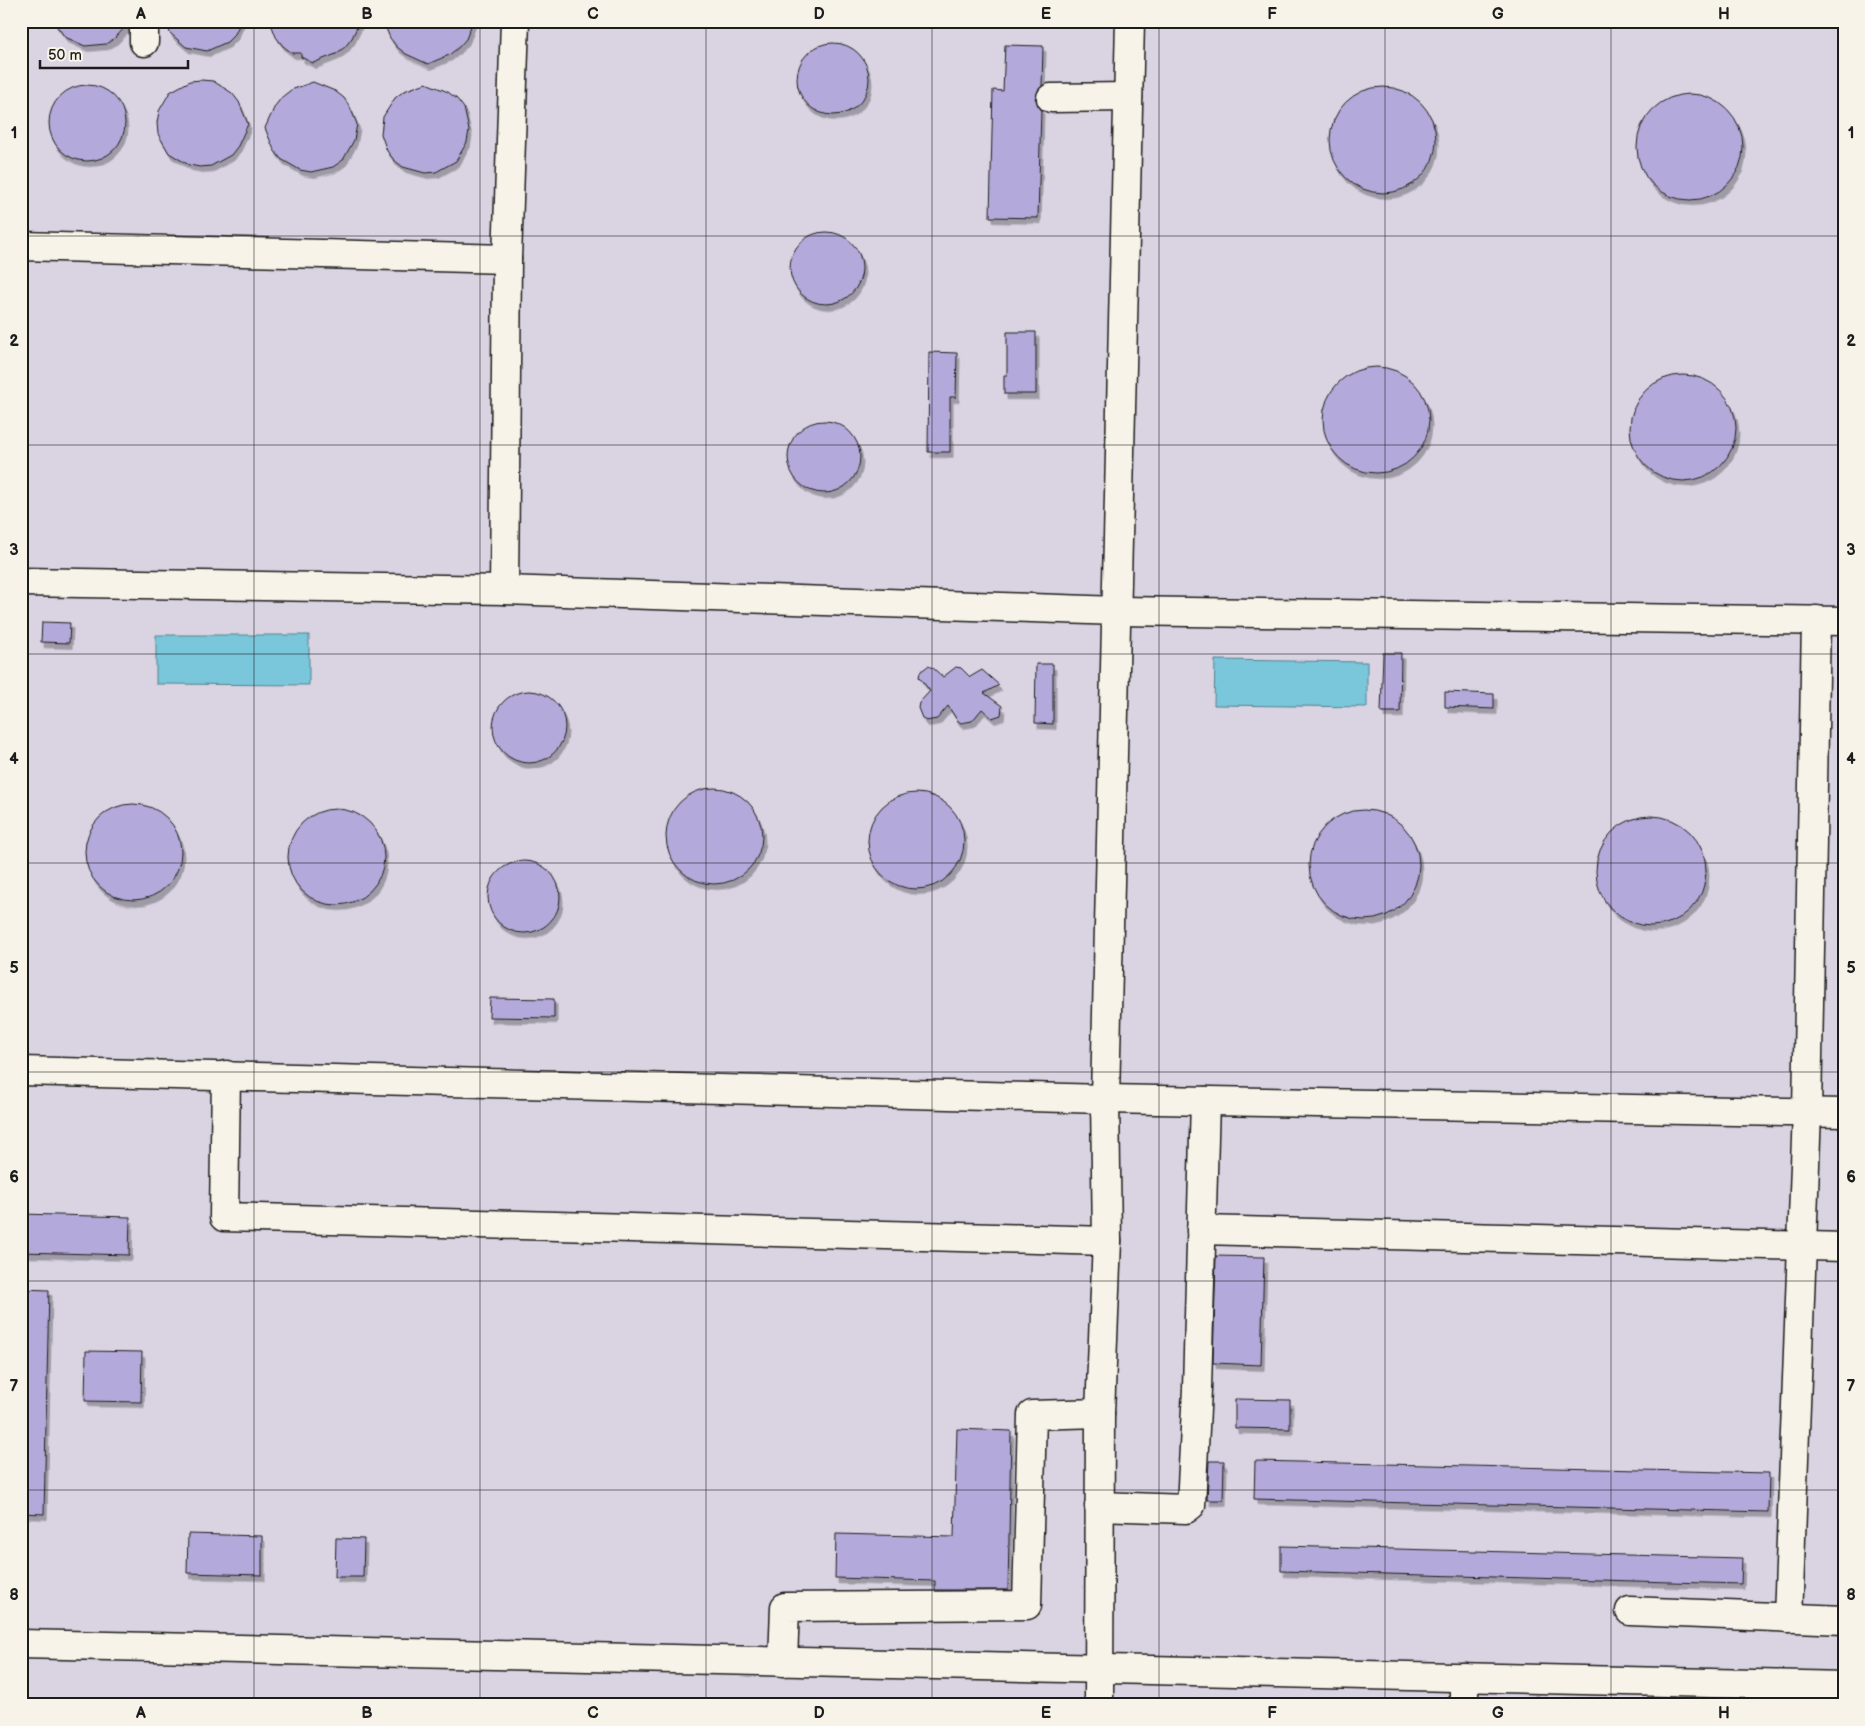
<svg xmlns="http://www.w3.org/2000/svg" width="1865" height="1726" font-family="'Balsamiq Sans',sans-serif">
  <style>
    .built { fill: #d9d3e2 }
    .water { fill: #7ac6da; stroke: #54828e }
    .building { fill: #b3aadb; stroke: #1c1c1c; filter: url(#shadow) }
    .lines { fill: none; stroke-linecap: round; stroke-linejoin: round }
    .minor-casing { stroke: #1c1c1c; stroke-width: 31 }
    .minor { stroke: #f7f3e8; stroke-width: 28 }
    .grid { fill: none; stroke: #1c1c1c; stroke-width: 1; stroke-opacity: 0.55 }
    .neatline { fill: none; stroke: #1c1c1c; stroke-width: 2 }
    .grid-label { font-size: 16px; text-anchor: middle; font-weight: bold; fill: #1c1c1c }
  </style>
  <defs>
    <filter id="shadow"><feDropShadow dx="3" dy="5.5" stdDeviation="0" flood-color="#0004"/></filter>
  </defs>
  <rect width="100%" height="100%" fill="#e9e4e5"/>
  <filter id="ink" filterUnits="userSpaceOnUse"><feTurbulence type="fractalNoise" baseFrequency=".02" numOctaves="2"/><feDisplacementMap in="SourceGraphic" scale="10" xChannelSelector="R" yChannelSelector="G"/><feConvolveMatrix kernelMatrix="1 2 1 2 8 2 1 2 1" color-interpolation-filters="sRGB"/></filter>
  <g filter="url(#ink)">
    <rect class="built" x="21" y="21" width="1823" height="1684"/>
    <g class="water">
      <polygon points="156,635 309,635 309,685 156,684"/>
      <polygon points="1215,660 1367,662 1367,707 1214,705"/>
    </g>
    <g class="building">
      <polygon points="53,21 128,21 128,24 115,38 106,44 85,46 65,37"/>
      <polygon points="166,21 241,21 235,34 227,42 207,51 186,47 170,33"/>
      <polygon points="270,21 360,21 352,38 345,47 336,54 313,63 301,57 301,53 292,53 283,46 276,37"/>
      <polygon points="383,21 473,21 466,39 458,48 449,55 428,64 406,54 397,47 390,38"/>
      <circle cx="833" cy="79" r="36"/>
      <polygon points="1005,45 1043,46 1042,86 1035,98 1041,109 1038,218 990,217 993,90 1003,91"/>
      <polygon points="201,80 213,81 232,93 239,102 248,124 238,146 231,155 211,166 200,167 189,165 169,153 158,134 157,123 159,111 170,92 190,81"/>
      <polygon points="313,82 335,91 344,98 350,107 357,124 354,140 343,160 333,167 311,172 300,170 281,159 274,150 265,128 275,106 282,97 291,90"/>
      <polygon points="426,83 448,92 457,99 464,108 469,130 467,142 456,161 436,172 425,173 403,167 394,160 387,151 381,134 383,117 395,98 404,91"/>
      <circle cx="87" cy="123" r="38"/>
      <circle cx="1383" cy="140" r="53"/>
      <circle cx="1690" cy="147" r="53"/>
      <circle cx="826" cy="268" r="36"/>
      <polygon points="1007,332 1036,332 1036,394 1004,394 1004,375 1007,375"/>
      <polygon points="929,352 957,353 956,397 950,397 950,452 928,452"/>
      <circle cx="1376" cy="420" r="53"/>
      <circle cx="1683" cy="428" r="53"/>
      <circle cx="824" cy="457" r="36"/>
      <polygon points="42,622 70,623 69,643 41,642"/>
      <polygon points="1383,653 1401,653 1400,712 1381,712"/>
      <polygon points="1036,664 1053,664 1053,724 1035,723"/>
      <polygon points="928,666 933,668 943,677 956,667 961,668 970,677 982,670 999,685 984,693 1002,706 1001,715 992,718 982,709 972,721 961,723 957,720 948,706 937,719 926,721 922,718 918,708 919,703 930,691 919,677 920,672"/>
      <circle cx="529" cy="727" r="36"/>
      <polygon points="1445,692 1494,694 1494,709 1445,707"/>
      <circle cx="714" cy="836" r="48"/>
      <circle cx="916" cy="841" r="48"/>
      <circle cx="133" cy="852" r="48"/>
      <circle cx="336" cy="857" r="48"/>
      <circle cx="1364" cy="865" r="55"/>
      <circle cx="1651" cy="871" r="55"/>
      <circle cx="524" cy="897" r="36"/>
      <polygon points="490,998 554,999 554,1018 489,1017"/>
      <polygon points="21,1214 130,1217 129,1255 21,1252"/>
      <polygon points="1216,1256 1264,1257 1261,1365 1213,1363"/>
      <polygon points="21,1289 49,1290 44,1514 21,1513"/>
      <polygon points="86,1351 142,1352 141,1402 85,1401"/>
      <polygon points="1235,1399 1290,1400 1290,1429 1235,1428"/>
      <polygon points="957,1429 1011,1431 1008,1590 935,1590 935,1581 835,1578 836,1534 954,1537"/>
      <polygon points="1209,1461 1224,1461 1223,1500 1207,1500"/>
      <polygon points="1255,1461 1769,1473 1768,1512 1254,1499"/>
      <polygon points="188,1534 262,1536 262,1575 187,1573"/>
      <polygon points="336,1538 364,1539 363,1577 335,1577"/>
      <polygon points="1281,1546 1742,1558 1741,1584 1281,1571"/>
    </g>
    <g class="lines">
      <g class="minor-casing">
        <g id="minor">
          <polyline points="144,42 144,21"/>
          <polyline points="1051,98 1128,97"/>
          <polyline points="21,246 507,259"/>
          <polyline points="21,582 504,590 1118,611 1844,621"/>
          <polyline points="504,590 507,259 515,21"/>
          <polyline points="21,1071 1105,1099 1844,1113"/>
          <polyline points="226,1075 224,1217 1107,1241"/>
          <polyline points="1201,1230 1844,1247"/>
          <polyline points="1099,1506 1186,1509 1191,1505 1197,1389 1205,1101"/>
          <polyline points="1630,1611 1844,1620"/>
          <polyline points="1788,1618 1807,1112 1816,620"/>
          <polyline points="21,1644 1844,1686"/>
          <polyline points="783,1662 785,1607 1027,1605 1032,1415 1100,1413"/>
          <polyline points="1099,1705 1100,1413 1107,1241 1105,1099 1130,21"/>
          <polyline points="1464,1705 1464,1677"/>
        </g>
      </g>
      <use href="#minor" class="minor"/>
    </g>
  </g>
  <path class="grid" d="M 254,21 L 254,1705M 480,21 L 480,1705M 706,21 L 706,1705M 932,21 L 932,1705M 1159,21 L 1159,1705M 1385,21 L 1385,1705M 1611,21 L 1611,1705M 21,236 L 1844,236M 21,445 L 1844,445M 21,654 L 1844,654M 21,863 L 1844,863M 21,1072 L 1844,1072M 21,1281 L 1844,1281M 21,1490 L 1844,1490"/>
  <rect width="1865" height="1726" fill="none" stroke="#f7f3e8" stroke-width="55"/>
  <path d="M40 60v8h148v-8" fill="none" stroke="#1c1c1c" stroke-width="2.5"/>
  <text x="48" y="60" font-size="15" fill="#1c1c1c" stroke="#f7f3e8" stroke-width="4" paint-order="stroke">50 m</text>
  <rect x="28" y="28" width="1810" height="1670" class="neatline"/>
  <g class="grid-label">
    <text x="141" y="19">A</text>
    <text x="367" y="19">B</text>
    <text x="593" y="19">C</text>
    <text x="819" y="19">D</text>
    <text x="1046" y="19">E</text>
    <text x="1272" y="19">F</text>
    <text x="1498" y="19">G</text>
    <text x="1724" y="19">H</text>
    <text x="14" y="138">1</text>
    <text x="1851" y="138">1</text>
    <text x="14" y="346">2</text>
    <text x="1851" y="346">2</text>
    <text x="14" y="555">3</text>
    <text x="1851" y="555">3</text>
    <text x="14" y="764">4</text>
    <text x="1851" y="764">4</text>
    <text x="14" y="973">5</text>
    <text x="1851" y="973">5</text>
    <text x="14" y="1182">6</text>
    <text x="1851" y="1182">6</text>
    <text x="14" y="1391">7</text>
    <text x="1851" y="1391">7</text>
    <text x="14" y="1600">8</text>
    <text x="1851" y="1600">8</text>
    <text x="141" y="1718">A</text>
    <text x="367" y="1718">B</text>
    <text x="593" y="1718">C</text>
    <text x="819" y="1718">D</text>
    <text x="1046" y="1718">E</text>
    <text x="1272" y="1718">F</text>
    <text x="1498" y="1718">G</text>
    <text x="1724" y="1718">H</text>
  </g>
</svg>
